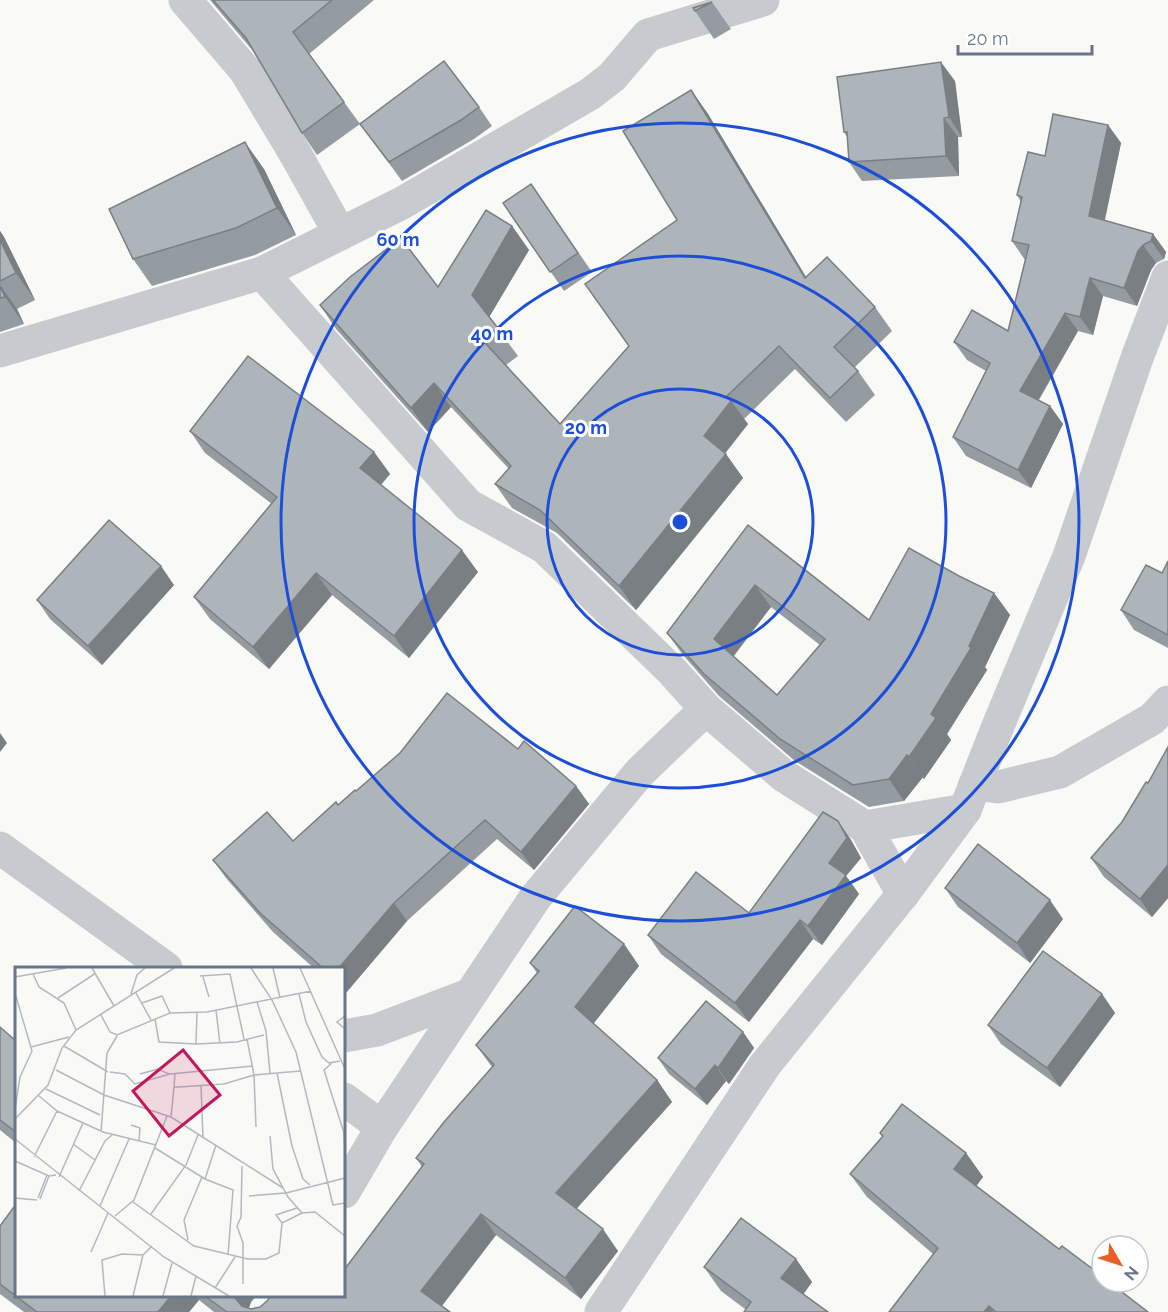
<svg xmlns="http://www.w3.org/2000/svg" width="1168" height="1312" font-family="Raleway,sans-serif">
  <style>
    .lines { fill: none; stroke-linecap: round; stroke-linejoin: round }
    .minor { stroke: #c7cace; stroke-width: 33 }
    .wall { fill: #959ca1; fill-rule: evenodd }
    .shaded-wall { fill: #797f83 }
    .building { fill: #adb5bb; stroke: #797f83; stroke-width: 1.5; fill-rule: evenodd }
    .ring { fill: none; stroke: #1d4ed8; stroke-width: 3 }
    .inset-road { fill: none; stroke: #b2b9c0; stroke-width: 1.5 }
    .view { fill: #c2185b; fill-opacity: 0.15; stroke: #c2185b; stroke-width: 3 }
    .inset-edge { fill: none; stroke: #677789; stroke-width: 3 }
    .centre { fill: #1d4ed8; stroke: #fff; stroke-width: 3 }
    .ring-label { font-size: 18px; text-anchor: middle; font-weight: bold; fill: #1d4ed8; stroke: #fff; stroke-width: 6; stroke-linejoin: round; paint-order: stroke }
  </style>
  <rect width="100%" height="100%" fill="#f9f9f6"/>
  <g class="lines">
    <g class="minor">
      <polyline points="185,0 245,70 296,155 340,234"/>
      <polyline points="262,273 468,505 544,547 672,671 706,709"/>
      <polyline points="0,351 262,273 402,203 590,94 612,77 648,35 763,0"/>
      <polyline points="975,784 998,787 1060,772 1152,719 1168,702"/>
      <polyline points="865,827 965,810"/>
      <polyline points="0,848 166,968"/>
      <polyline points="344,1036 377,1030 469,995"/>
      <polyline points="344,1099 382,1127"/>
      <polyline points="344,1192 382,1127 535,898 640,772 706,709 784,776 865,827 903,894"/>
      <polyline points="601,1312 765,1065 903,894 965,810 998,726 1069,556 1137,358 1168,277"/>
    </g>
  </g>
  <g class="wall">
    <polygon points="210,0 374,0 309,54 360,124 317,155 302,133 253,51"/>
    <polygon points="712,2 731,29 714,39 695,11"/>
    <polygon points="955,81 962,137 958,137 959,176 862,181 849,162 847,137 844,132"/>
    <polygon points="691,90 708,114 806,277 875,307 892,331 854,368 858,371 875,395 846,422 795,369 744,419 748,424 725,453 743,478 636,610 557,533 512,508 495,484 509,469 451,407 428,432 336,329 320,305 438,287 512,226 529,250 489,317 518,356 506,365 560,424 629,346 677,220"/>
    <polygon points="479,107 492,126 474,139 402,181 360,124"/>
    <polygon points="1108,125 1121,143 1104,220 1153,234 1166,252 1164,259 1156,263 1151,270 1137,306 1103,296 1093,335 1078,331 1039,400 1050,406 1063,424 1031,488 966,456 953,437 986,371 967,360 954,342 1008,331 1025,260 1012,241 1021,202 1017,195 1045,156"/>
    <polygon points="264,169 296,235 255,255 152,286 133,259"/>
    <polygon points="531,184 592,272 564,291 503,203"/>
    <polygon points="0,231 4,237 35,300 17,309 24,324 0,332"/>
    <polygon points="190,431 374,452 390,474 381,485 478,572 409,658 332,595 269,669 210,619 194,597 272,504 205,453"/>
    <path d="M 748,525 L 869,620 L 959,576 L 994,593 L 1010,615 L 985,667 L 987,670 L 947,734 L 951,740 L 924,779 L 923,777 L 904,801 L 869,807 L 795,761 L 719,696 L 683,655 L 667,633 ZM 771,607 L 820,645 L 777,695 L 733,656 Z"/>
    <polygon points="1168,561 1168,648 1134,630 1121,610 1162,573"/>
    <polygon points="174,585 102,665 50,619 37,600"/>
    <polygon points="1168,747 1168,898 1152,917 1104,877 1091,858 1122,822 1148,783"/>
    <polygon points="518,749 576,786 589,804 534,870 497,839 407,921 345,994 344,993 344,969 315,969 273,932 226,878 213,860 293,841 356,791"/>
    <polygon points="838,821 851,840 861,858 846,876 859,894 822,945 813,939 749,1022 661,954 648,935 749,913"/>
    <polygon points="945,888 1063,919 1030,963 958,907"/>
    <polygon points="624,944 639,966 593,1024 657,1080 672,1102 576,1209 618,1251 581,1299 496,1235 442,1306 450,1312 214,1312 199,1300 189,1312 24,1312 0,1294 0,1226 16,1296 256,1296 251,1302 249,1308 251,1309 324,1296 422,1167 416,1158 492,1067 476,1045 537,973 530,963"/>
    <polygon points="1102,994 1115,1013 1060,1087 1001,1044 988,1025"/>
    <polygon points="0,1027 16,1041 16,1143 0,1130"/>
    <polygon points="743,1032 754,1048 729,1084 726,1081 707,1105 669,1074 658,1058"/>
    <polygon points="880,1133 966,1153 983,1177 976,1186 1059,1249 1148,1312 889,1312 933,1254 867,1197 850,1174 882,1137"/>
    <polygon points="796,1259 812,1282 803,1294 745,1309 721,1291 704,1267"/>
  </g>
  <g class="shaded-wall">
    <polygon points="941,62 955,81 962,137 949,117"/>
    <polygon points="691,90 708,114 821,302 805,278"/>
    <polygon points="944,118 958,137 959,176 946,156"/>
    <polygon points="1108,125 1121,143 1102,234 1089,216"/>
    <polygon points="245,142 264,169 296,235 277,208"/>
    <polygon points="512,226 529,250 488,319 472,295"/>
    <polygon points="0,231 4,237 35,300 16,273 0,240"/>
    <polygon points="1153,234 1166,252 1164,259 1151,241"/>
    <polygon points="1143,245 1156,263 1151,270 1137,306 1124,288 1138,251"/>
    <polygon points="1090,278 1103,296 1093,335 1080,317"/>
    <polygon points="0,285 17,309 24,324 5,297"/>
    <polygon points="1065,313 1078,331 1033,409 1020,391"/>
    <polygon points="434,383 451,407 428,432 411,408"/>
    <polygon points="731,401 748,424 720,460 704,436"/>
    <polygon points="1050,406 1063,424 1031,488 1018,470"/>
    <polygon points="374,452 390,474 376,490 360,468"/>
    <polygon points="726,454 743,478 636,610 619,586"/>
    <polygon points="462,550 478,572 409,658 394,636"/>
    <polygon points="161,566 174,585 102,665 88,646"/>
    <polygon points="316,573 332,595 269,669 253,647"/>
    <polygon points="755,585 771,607 730,661 714,639"/>
    <polygon points="994,593 1010,615 985,667 987,670 947,734 951,740 924,779 909,757 931,714 969,646"/>
    <polygon points="0,733 7,743 0,752"/>
    <polygon points="907,755 923,777 904,801 889,779"/>
    <polygon points="576,786 589,804 534,870 521,852"/>
    <polygon points="838,821 851,840 861,858 846,876 859,894 822,945 808,926 829,863"/>
    <polygon points="1168,865 1168,898 1152,917 1140,899"/>
    <polygon points="1050,900 1063,919 1030,963 1017,943"/>
    <polygon points="394,903 407,921 345,994 344,992 344,969 338,969"/>
    <polygon points="800,920 813,939 749,1022 735,1003"/>
    <polygon points="624,944 639,966 590,1028 575,1007"/>
    <polygon points="1102,994 1115,1013 1060,1087 1047,1068"/>
    <polygon points="743,1032 754,1048 729,1084 718,1068"/>
    <polygon points="715,1065 726,1081 707,1105 695,1089"/>
    <polygon points="657,1080 672,1102 571,1215 556,1193"/>
    <polygon points="966,1153 983,1177 971,1193 954,1169"/>
    <polygon points="481,1214 496,1235 437,1312 421,1291"/>
    <polygon points="603,1229 618,1251 581,1299 565,1278"/>
    <polygon points="796,1259 812,1282 798,1302 781,1278"/>
    <polygon points="171,1296 195,1296 199,1300 189,1312 158,1312"/>
    <polygon points="234,1296 256,1296 251,1302 248,1310 245,1312 235,1298"/>
    <polygon points="989,1306 993,1312 984,1312"/>
  </g>
  <g class="building">
    <polygon points="213,0 332,0 293,32 344,102 302,133 246,38"/>
    <polygon points="712,2 695,11 693,8"/>
    <polygon points="444,61 479,107 461,120 389,162 360,124"/>
    <polygon points="941,62 949,117 944,118 946,156 849,162 847,132 844,132 837,77"/>
    <polygon points="691,90 805,278 827,257 875,307 834,347 858,371 830,398 779,346 726,397 731,401 704,436 726,454 619,586 540,510 495,484 511,466 434,383 411,408 320,305 350,277 401,238 438,287 486,210 512,226 472,295 501,332 486,344 560,424 629,346 585,284 677,220 623,131"/>
    <polygon points="1053,114 1108,125 1089,216 1153,234 1151,241 1143,245 1138,251 1124,288 1090,278 1080,317 1065,313 1020,391 1050,406 1018,470 953,437 990,363 954,342 972,310 1008,331 1029,245 1012,241 1022,197 1017,195 1028,152 1045,156"/>
    <polygon points="245,142 277,208 236,228 133,259 109,209"/>
    <polygon points="531,184 578,253 550,272 503,203"/>
    <polygon points="0,240 16,273 0,281"/>
    <polygon points="0,286 5,297 0,298"/>
    <polygon points="248,356 374,452 360,468 462,550 394,636 316,573 253,647 194,597 277,497 190,431"/>
    <polygon points="109,520 161,566 88,646 37,600"/>
    <path d="M 748,525 L 869,620 L 909,548 L 959,576 L 994,593 L 969,646 L 971,648 L 931,714 L 936,718 L 909,757 L 907,755 L 889,779 L 853,785 L 780,739 L 704,674 L 667,633 ZM 755,585 L 825,639 L 777,695 L 714,639 Z"/>
    <polygon points="1168,561 1168,635 1121,610 1146,565 1162,573"/>
    <polygon points="447,693 518,749 524,741 576,786 521,852 485,820 394,903 338,969 324,969 260,913 213,860 267,812 293,841 336,802 338,805 355,790 356,791 400,753"/>
    <polygon points="1168,747 1168,865 1140,899 1091,858 1122,822 1146,782 1148,783"/>
    <polygon points="823,812 838,821 847,838 829,863 846,875 808,926 800,920 735,1003 648,935 696,872 749,913"/>
    <polygon points="978,844 1050,900 1017,943 945,888"/>
    <polygon points="575,906 624,944 575,1007 657,1080 556,1193 603,1229 565,1278 481,1214 421,1291 450,1312 227,1312 205,1296 234,1296 235,1298 242,1306 251,1309 260,1307 267,1301 271,1296 344,1296 344,1270 424,1164 416,1158 444,1122 494,1065 476,1045 539,971 530,963"/>
    <polygon points="1043,951 1102,994 1047,1068 988,1025"/>
    <polygon points="706,1001 743,1032 718,1068 715,1065 695,1089 658,1058"/>
    <polygon points="0,1027 16,1041 16,1132 0,1120"/>
    <polygon points="902,1104 966,1153 954,1169 1059,1249 1062,1246 1102,1276 1102,1282 1109,1282 1148,1312 996,1312 989,1306 984,1312 889,1312 938,1248 850,1174 883,1136 880,1133"/>
    <polygon points="16,1204 16,1296 171,1296 158,1312 37,1312 0,1284 0,1226"/>
    <polygon points="741,1218 796,1259 781,1278 828,1312 744,1312 751,1302 704,1267"/>
  </g>
  <g class="ring">
    <circle cx="680" cy="522" r="133"/>
    <circle cx="680" cy="522" r="266"/>
    <circle cx="680" cy="522" r="399"/>
  </g>
  <g transform="translate(15 967)">
    <rect width="330" height="330" fill="#f9f9f6"/>
    <path class="inset-road" d="M 77,1 L 99,39M 236,1 L 257,33 L 281,85 L 318,238 L 330,236M 258,1 L 265,31M 285,1 L 330,102M 18,7 L 24,20 L 49,36 L 61,63M 185,9 L 215,7 L 229,72M 0,10 L 51,1M 188,10 L 194,30M 0,26 L 17,84 L 5,110 L 0,142M 121,26 L 136,53M 116,27 L 122,8 L 130,1M 284,27 L 291,55 L 307,90 L 314,96 L 325,94M 43,31 L 81,6M 242,35 L 251,64 L 255,106M 127,36 L 147,29 L 155,46M 201,43 L 205,77M 86,48 L 95,65 L 102,68 L 155,46 L 192,45 L 296,24M 330,49 L 322,55 L 330,62M 140,52 L 144,75 L 181,77 L 182,46M 232,72 L 239,108 L 285,104M 181,77 L 222,75 L 249,68M 49,79 L 93,105M 16,80 L 54,70M 317,96 L 309,103 L 329,166 L 330,188M 41,103 L 89,128 L 156,150 L 268,221M 95,105 L 110,107 L 120,117 L 155,107 L 238,99M 160,106 L 159,120 L 164,120 L 209,117 L 239,108 L 241,160M 262,106 L 277,179 L 288,212 L 295,218M 125,107 L 143,102 L 154,107M 186,119 L 188,171M 31,122 L 85,148M 42,144 L 88,165 L 141,178M 156,150 L 159,120M 0,152 L 33,118 L 47,81 L 61,63 L 159,1M 116,158 L 125,161 L 124,173M 86,165 L 92,86 L 102,69M 255,169 L 258,202 L 273,230 L 287,246 L 300,245 L 330,269M 0,172 L 149,290 L 214,329M 58,177 L 80,193M 140,181 L 190,212 L 218,223 L 213,288M 19,190 L 42,144 L 24,129M 0,194 L 34,209 L 41,208M 227,199 L 226,250 L 222,259 L 228,276 L 228,317M 44,210 L 68,156M 190,212 L 201,178M 64,224 L 90,174 L 97,168M 234,229 L 271,226 L 330,211M 0,231 L 22,233M 23,231 L 32,208M 25,232 L 34,209M 118,235 L 179,279 L 233,292 L 251,292 L 264,286 L 267,256 L 287,246M 85,239 L 114,172M 136,247 L 171,198 L 183,168M 100,249 L 119,233 L 152,149M 267,256 L 261,248 L 282,241M 173,273 L 169,253 L 187,210M 76,285 L 93,246M 200,321 L 220,290M 90,329 L 87,293 L 107,287 L 128,288 L 137,279M 118,329 L 128,288M 148,329 L 157,296M 176,329 L 181,309"/>
    <path class="view" d="M 168,83 L 205,128 L 154,169 L 118,124 Z"/>
    <rect width="330" height="330" class="inset-edge"/>
  </g>
  <circle cx="680" cy="522" r="9" class="centre"/>
  <g class="ring-label">
    <text x="398" y="246">60 m</text>
    <text x="492" y="340">40 m</text>
    <text x="586" y="434">20 m</text>
  </g>
  <g transform="translate(1120 1264) rotate(129)"><circle r="28" fill="#ffffff" stroke="#c2c9d0" stroke-width="1.5"/>
  <path d="M0-4.5L10 22L0 15L-10 22Z" fill="#ea5f25"/>
  <text y="-9" font-size="16" font-weight="bold" text-anchor="middle" fill="#677789">N</text>
  </g>
  <path d="M958 45v9h134v-9" fill="none" stroke="#677789" stroke-width="3"/>
  <text x="967" y="45" font-size="18" fill="#677789" stroke="#ffffff" stroke-width="4.5" paint-order="stroke">20 m</text>
</svg>
